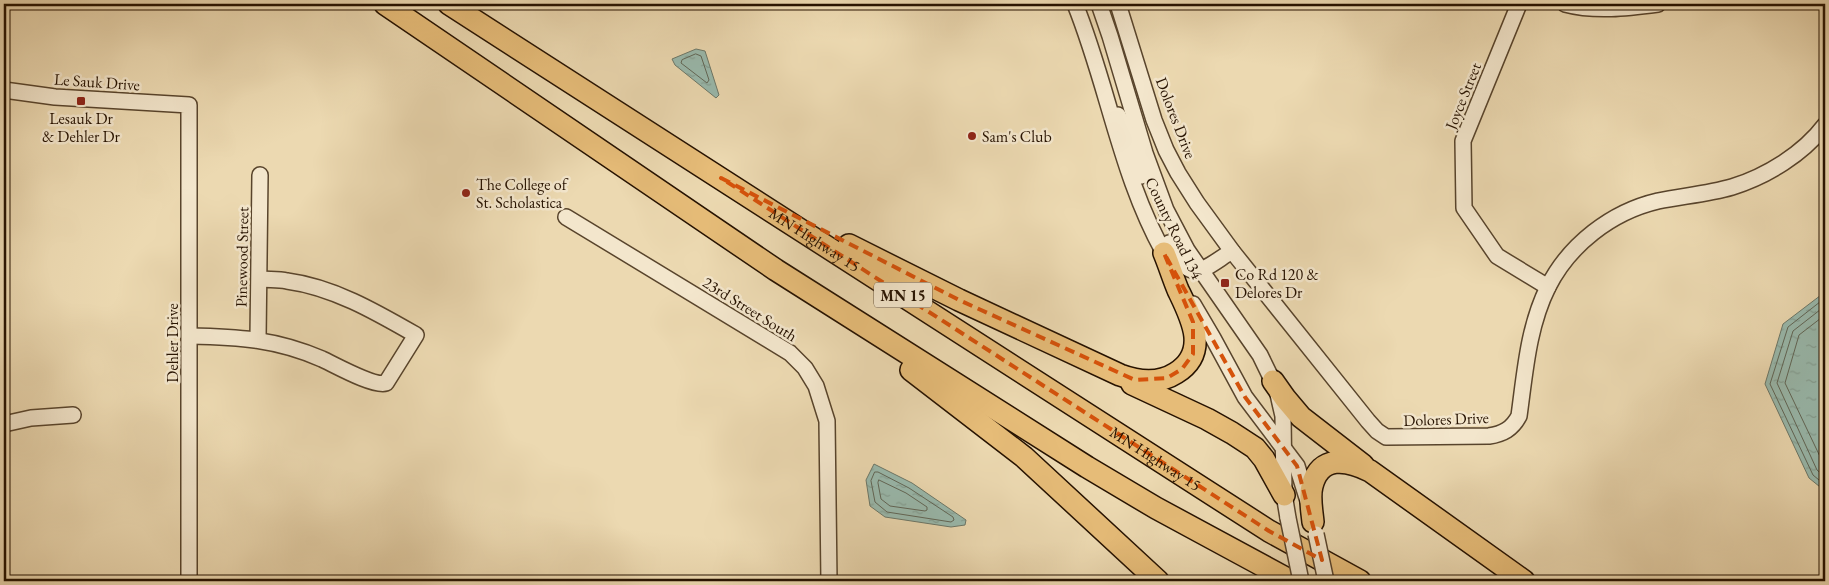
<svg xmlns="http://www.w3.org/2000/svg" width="1829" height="585" font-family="'EB Garamond',serif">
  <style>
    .water { fill: url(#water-ripples); stroke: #6b7768 }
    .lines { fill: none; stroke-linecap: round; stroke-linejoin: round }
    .shore { stroke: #606657; stroke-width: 1 }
    .minor-casing { stroke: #58442c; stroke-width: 18 }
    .highway-casing { stroke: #261200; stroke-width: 24 }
    .minor { stroke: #f3e6cc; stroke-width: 15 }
    .highway { stroke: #e6bc78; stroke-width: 21 }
    .minor-bridge-casing { stroke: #58442c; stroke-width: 18; stroke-linecap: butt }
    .minor-bridge { stroke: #f3e6cc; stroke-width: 15 }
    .marked { fill: none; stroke: #d5520b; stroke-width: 4; stroke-dasharray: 10 6; stroke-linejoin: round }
    .poi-dot { fill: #8f2418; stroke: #f3e6cc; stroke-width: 2 }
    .labels { text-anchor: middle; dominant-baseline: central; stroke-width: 5; stroke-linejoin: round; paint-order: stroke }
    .shield { fill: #f3e6cc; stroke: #64523d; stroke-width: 1 }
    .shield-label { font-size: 15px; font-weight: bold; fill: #261200 }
    .street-label { font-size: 16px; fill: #261200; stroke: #f3e6cc }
    .poi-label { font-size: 16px; fill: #261200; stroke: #f3e6cc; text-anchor: start }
  </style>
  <defs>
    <pattern id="water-ripples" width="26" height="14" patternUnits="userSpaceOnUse" patternTransform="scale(1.25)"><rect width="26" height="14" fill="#99baae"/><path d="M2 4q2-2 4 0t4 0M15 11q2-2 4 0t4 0" fill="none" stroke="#849f94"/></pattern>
  </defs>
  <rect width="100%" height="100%" fill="#ecd9b1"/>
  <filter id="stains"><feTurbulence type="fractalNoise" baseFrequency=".004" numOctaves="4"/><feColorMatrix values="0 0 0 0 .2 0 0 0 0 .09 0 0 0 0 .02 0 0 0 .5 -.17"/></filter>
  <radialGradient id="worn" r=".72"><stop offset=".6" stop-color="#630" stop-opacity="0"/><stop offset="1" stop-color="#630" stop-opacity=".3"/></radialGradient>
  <g class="water">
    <polygon points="696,49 705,51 719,95 716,98 675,65 672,59"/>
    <polygon points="1825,292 1825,491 1809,478 1765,384 1783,324"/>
    <polygon points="874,464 912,483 966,520 965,525 951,527 885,517 870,506 866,480"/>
  </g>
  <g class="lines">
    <g class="shore">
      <polygon points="696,54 701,56 709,80 707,83 681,63 682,60"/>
      <polyline points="1825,298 1788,327 1770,384 1813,475 1825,485"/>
      <polyline points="1825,306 1793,331 1777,383 1817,470 1825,477"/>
      <polyline points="1825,315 1799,335 1785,383 1825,467"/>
      <polygon points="875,472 878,472 909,488 953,517 954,520 951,522 887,512 875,502 871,481"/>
      <polygon points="879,480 906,493 927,507 927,510 925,511 890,506 881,499 878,483"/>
    </g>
    <g class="minor-casing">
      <g id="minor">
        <path d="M 1075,4 C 1109,88 1121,180 1168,260"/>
        <polyline points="1099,4 1110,36 1145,153 1166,210 1187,250 1260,355 1277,390 1283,416 1284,494 1288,518"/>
        <path d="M 1118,4 L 1154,120 L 1166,150 L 1178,173 L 1197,203 L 1232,251 L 1368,421 L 1377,431 L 1386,437 L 1489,436 C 1503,434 1512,429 1519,416 C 1525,373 1528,327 1548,287 C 1569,245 1611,212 1658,201 C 1682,196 1708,194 1732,187 C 1767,176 1803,154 1825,125"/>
        <polyline points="1519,4 1463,141 1464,208 1497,256 1548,287"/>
        <path d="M 1565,4 C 1595,12 1627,8 1658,4"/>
        <polyline points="4,90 55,97 189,105 189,581"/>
        <polyline points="1118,115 1128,136 1141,176"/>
        <polyline points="566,217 790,353 805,368 816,386 827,421 829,581"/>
        <path d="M 1169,243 C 1192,285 1199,272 1232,251"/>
        <polyline points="1193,304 1213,338 1245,397 1297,466 1308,501"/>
        <path d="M 190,336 C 239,337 276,339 322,359 C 335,365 374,387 386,383 L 416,335 C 376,312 333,287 287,281 C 278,279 269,280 260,279"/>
        <polyline points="258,339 260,175"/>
        <polyline points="4,424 31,418 73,415"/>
      </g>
    </g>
    <g class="highway-casing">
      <g id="highway">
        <polyline points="385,4 776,270 1087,467 1156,508 1291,581"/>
        <path id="s1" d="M 449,4 L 1269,531 L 1360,581"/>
        <path d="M 849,245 L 959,300 L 1120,375 C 1139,382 1159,384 1176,373 C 1210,352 1191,317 1178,290 C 1173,278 1169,265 1164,253"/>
        <polyline points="911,370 1024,457 1158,581"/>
        <polyline points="1273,381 1285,398 1301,417 1363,465"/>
        <polyline points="1132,384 1207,419 1232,433 1255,448 1264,459 1284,495"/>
        <path d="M 1313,522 C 1312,511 1309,497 1312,486 C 1320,454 1348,460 1370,471 L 1524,581"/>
      </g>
    </g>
    <use href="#minor" class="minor"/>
    <use href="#highway" class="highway"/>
    <g class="minor-bridge-casing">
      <g id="minor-bridge">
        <polyline points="1288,518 1301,581"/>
        <polyline points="1316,534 1326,581"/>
      </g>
    </g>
    <use href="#minor-bridge" class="minor-bridge"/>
  </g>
  <path class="marked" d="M 721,178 L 959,300 L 1135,380 L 1167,378 L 1182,369 L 1193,354 L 1193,322 L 1164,253 L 1245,397 L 1297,466 L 1322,560 L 1269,531 Z"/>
  <g class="poi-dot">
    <rect x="76" y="96" width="10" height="10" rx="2.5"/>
    <circle cx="972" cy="136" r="5"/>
    <circle cx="466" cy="193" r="5"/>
    <rect x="1220" y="278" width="10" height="10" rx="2.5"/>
  </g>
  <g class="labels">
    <rect class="shield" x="874" y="282.5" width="58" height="25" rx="4"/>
    <g class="shield-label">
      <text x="903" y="295">MN 15</text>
    </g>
    <g class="street-label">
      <text transform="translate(97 82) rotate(4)">Le Sauk Drive</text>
      <text transform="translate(1463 96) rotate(-68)">Joyce Street</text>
      <text transform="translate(1176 118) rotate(69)">Dolores Drive</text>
      <text transform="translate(1174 228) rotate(64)">County Road 134</text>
      <text stroke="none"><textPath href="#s1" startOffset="435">MN Highway 15</textPath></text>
      <text transform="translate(242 257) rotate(-89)">Pinewood Street</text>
      <text transform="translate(750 309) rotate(32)">23rd Street South</text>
      <text transform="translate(172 343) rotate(-90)">Dehler Drive</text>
      <text transform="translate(1446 419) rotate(-2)">Dolores Drive</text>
      <text stroke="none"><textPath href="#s1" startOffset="840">MN Highway 15</textPath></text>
    </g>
    <g class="poi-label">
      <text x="81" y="118" text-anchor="middle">Lesauk Dr<tspan x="81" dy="18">&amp; Dehler Dr</tspan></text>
      <text x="982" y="136">Sam's Club</text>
      <text x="476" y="184">The College of<tspan x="476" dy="18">St. Scholastica</tspan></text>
      <text x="1235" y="274">Co Rd 120 &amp;<tspan x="1235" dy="18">Delores Dr</tspan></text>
    </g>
  </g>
  <rect width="1829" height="585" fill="none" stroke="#ecd9b1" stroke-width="20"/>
  <rect x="5" y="5" width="1819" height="575" fill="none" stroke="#261200" stroke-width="2.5"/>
  <rect x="10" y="10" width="1809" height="565" fill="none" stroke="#261200"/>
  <rect width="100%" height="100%" filter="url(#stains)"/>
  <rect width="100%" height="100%" fill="url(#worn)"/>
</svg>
